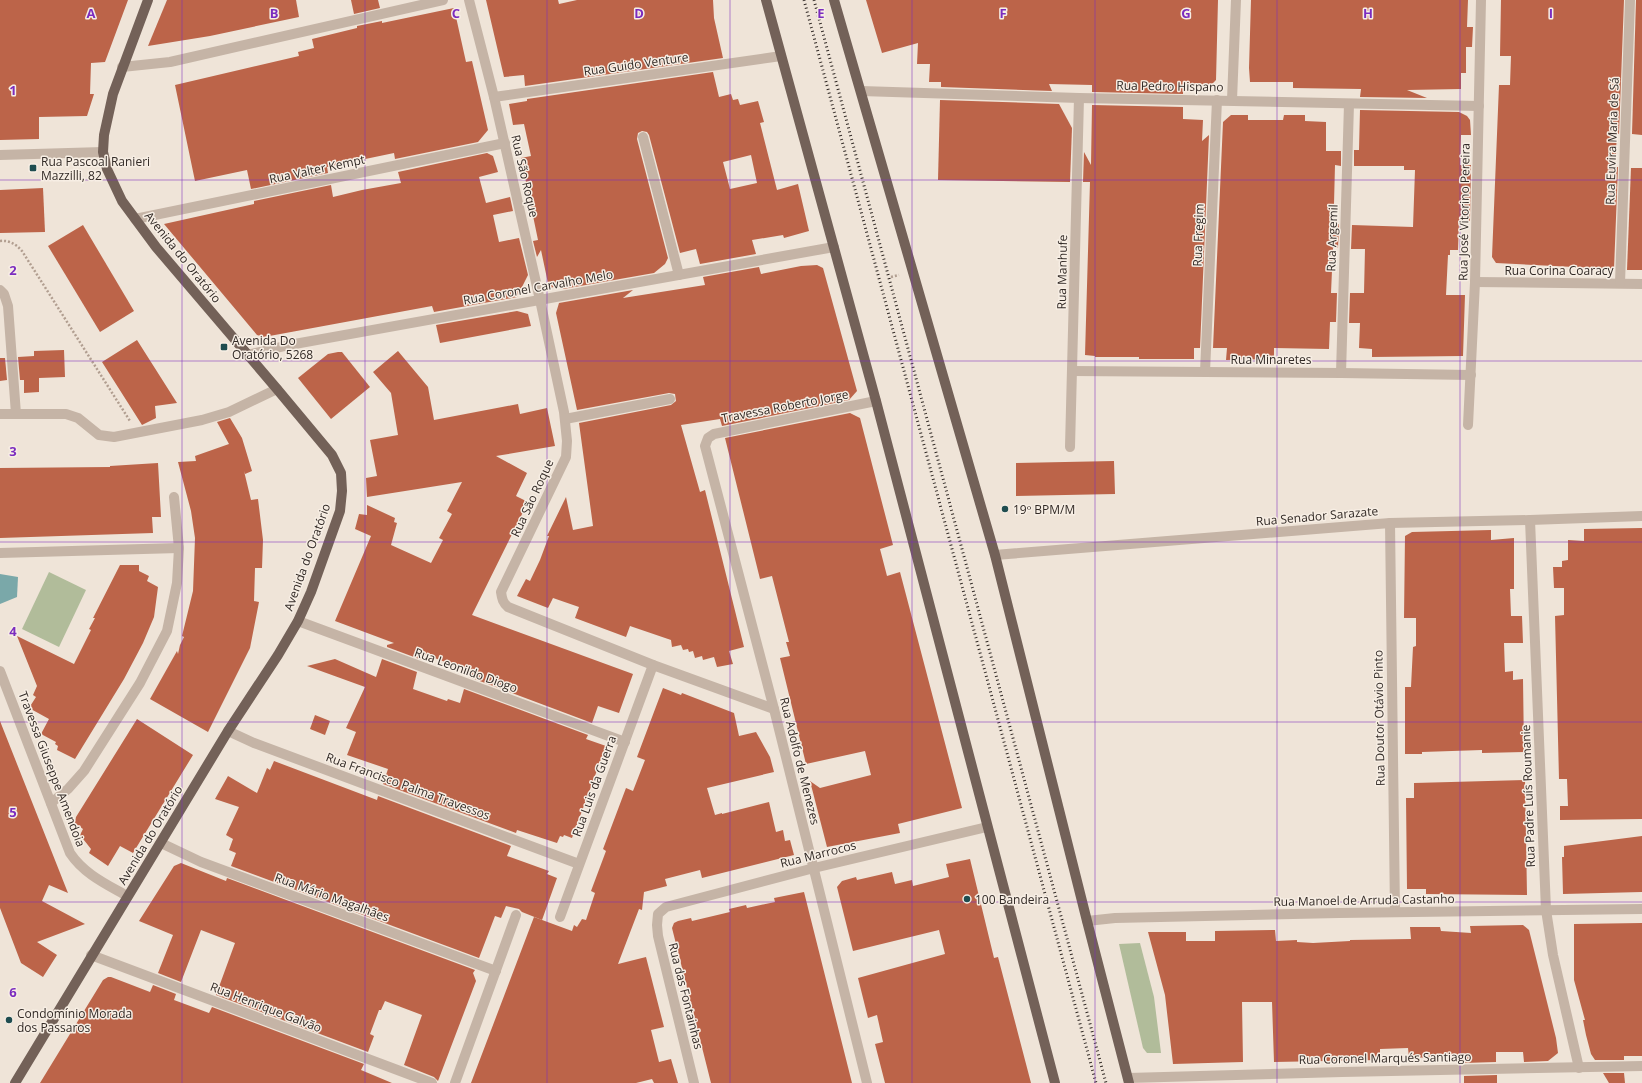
<svg xmlns="http://www.w3.org/2000/svg" width="1642" height="1083" font-family="'Open Sans',sans-serif">
  <style>
    .green { fill: #b1bc9a }
    .water { fill: #7aa8a9 }
    .building { fill: #bc6449; fill-rule: evenodd }
    .lines { fill: none; stroke-linecap: round; stroke-linejoin: round }
    .path { stroke: #b19e90; stroke-width: 2.5; stroke-dasharray: 2 2; stroke-linecap: butt }
    .minor { stroke: #c5b4a6; stroke-width: 10 }
    .major { stroke: #736158; stroke-width: 10 }
    .rail { stroke: #322a26; stroke-width: 3; stroke-dasharray: 1 3; stroke-linecap: butt }
    .grid { fill: none; stroke: #7b2cbf; stroke-width: 1; stroke-opacity: 0.55 }
    .poi-dot { fill: #1f4d50; stroke: #f7eee4; stroke-width: 1.5 }
    .labels { text-anchor: middle; dominant-baseline: central; stroke-width: 3; stroke-linejoin: round; paint-order: stroke }
    .street-label { font-size: 12px; fill: #322a26; stroke: #f7eee4 }
    .poi-label { font-size: 12px; fill: #322a26; stroke: #f7eee4; text-anchor: start }
    .grid-label { font-size: 13px; text-anchor: middle; font-weight: bold; fill: #7b2cbf; stroke: #f7eee4; stroke-width: 3; stroke-linejoin: round; paint-order: stroke }
  </style>
  <rect width="100%" height="100%" fill="#efe4d8"/>
  <g class="green">
    <polygon points="49,572 86,590 59,647 22,629"/>
    <polygon points="1140,943 1154,997 1161,1053 1147,1053 1143,1048 1119,944"/>
  </g>
  <polygon class="water" points="0,574 18,577 17,597 0,604"/>
  <g class="building">
    <polygon points="0,0 128,0 105,62 91,63 90,94 94,94 87,116 39,117 39,139 0,140"/>
    <polygon points="167,0 296,0 299,17 210,36 148,46"/>
    <polygon points="351,0 378,0 380,8 354,14"/>
    <polygon points="486,0 558,0 559,4 577,0 713,0 714,18 723,58 525,86 524,75 504,77"/>
    <polygon points="866,0 1218,0 1216,80 1211,85 1206,87 1183,86 1183,94 1092,92 1092,85 1049,84 1052,91 941,87 941,82 929,82 930,64 917,64 918,43 882,53"/>
    <polygon points="1251,0 1468,0 1467,27 1473,27 1472,47 1466,47 1466,73 1461,73 1461,89 1407,90 1427,98 1360,97 1361,89 1293,88 1293,82 1250,82 1249,68"/>
    <polygon points="1501,0 1624,0 1619,134 1617,134 1615,167 1618,167 1614,269 1496,263 1492,257 1499,85 1510,85 1511,56 1500,56"/>
    <polygon points="1636,0 1642,0 1642,135 1632,134"/>
    <polygon points="454,8 466,62 472,61 488,130 478,142 395,159 394,153 327,167 328,173 251,189 247,170 195,181 175,85 299,56 298,52 314,48 312,39 357,28 357,26 382,21 382,23"/>
    <path d="M 713,72 L 719,97 L 731,94 L 733,100 L 738,99 L 740,105 L 758,101 L 764,122 L 760,123 L 777,190 L 798,184 L 809,231 L 784,238 L 783,235 L 752,240 L 756,254 L 700,264 L 696,249 L 680,253 L 649,135 L 647,132 L 642,131 L 638,133 L 637,139 L 668,258 L 665,264 L 654,273 L 563,289 L 564,285 L 549,288 L 541,250 L 537,257 L 533,241 L 538,240 L 521,158 L 531,156 L 524,124 L 513,125 L 509,104 L 527,101 L 527,99 ZM 751,155 L 757,183 L 730,189 L 723,162 Z"/>
    <polygon points="940,100 1059,104 1072,128 1070,182 938,180"/>
    <polygon points="1092,105 1183,107 1183,119 1203,120 1202,141 1209,135 1200,348 1194,348 1194,359 1139,359 1139,357 1095,357 1095,356 1085,355 1090,182 1083,182 1084,152 1091,165"/>
    <polygon points="1360,110 1459,112 1467,116 1470,120 1471,135 1461,135 1460,165 1471,165 1470,221 1459,221 1458,250 1450,250 1450,255 1448,255 1446,295 1465,295 1463,356 1372,357 1372,349 1359,348 1360,323 1349,323 1350,293 1364,293 1365,249 1351,249 1352,225 1413,227 1415,170 1404,170 1404,166 1354,166 1354,150 1359,150"/>
    <polygon points="1231,115 1248,115 1248,120 1283,120 1284,115 1305,115 1305,121 1326,122 1326,151 1341,151 1341,166 1335,165 1334,204 1334,224 1339,224 1338,248 1333,248 1331,293 1337,293 1336,322 1330,322 1329,349 1274,348 1274,359 1226,360 1227,348 1213,348 1223,122"/>
    <polygon points="487,153 493,156 498,172 479,177 486,203 510,197 513,211 493,215 499,242 519,238 528,275 517,297 434,312 432,306 264,337 257,335 164,224 254,204 254,201 331,185 333,197 362,190 401,183 398,172"/>
    <polygon points="1631,168 1642,168 1642,270 1627,270"/>
    <polygon points="43,188 45,232 0,233 0,190"/>
    <polygon points="83,225 134,311 100,332 48,246"/>
    <polygon points="817,265 823,268 857,391 849,400 722,426 720,419 681,425 700,492 705,490 744,647 729,651 733,664 717,667 714,657 703,660 702,656 695,658 693,651 689,652 688,649 683,650 681,645 672,647 671,640 630,626 626,637 575,618 579,607 553,598 548,608 517,596 526,579 530,581 540,560 549,536 547,536 566,497 573,530 593,526 579,423 671,405 676,401 675,394 669,393 577,410 556,313 559,303 633,290 623,298 705,285 703,277 759,267 761,274 801,266"/>
    <polygon points="517,311 528,314 531,326 440,343 436,325"/>
    <polygon points="137,340 177,403 155,406 156,418 142,425 102,362"/>
    <polygon points="64,350 65,377 39,378 39,392 24,393 24,380 20,380 18,357 34,356 34,351"/>
    <polygon points="398,351 428,387 434,420 518,404 520,414 547,408 555,446 496,456 527,473 516,496 528,502 472,615 633,674 619,713 598,706 592,723 469,677 471,672 453,665 424,654 422,660 387,647 387,645 394,643 335,621 371,536 355,529 359,514 367,515 367,505 395,518 394,522 397,523 391,545 431,563 443,540 439,538 452,514 447,511 462,482 367,497 366,478 377,476 370,440 398,435 391,393 373,372"/>
    <polygon points="338,352 342,352 370,387 331,419 298,378 328,354"/>
    <polygon points="0,358 5,358 7,380 0,381"/>
    <polygon points="850,413 860,418 893,545 880,549 887,576 900,572 962,808 898,824 900,833 827,847 810,781 820,788 871,775 865,751 806,764 780,658 790,656 786,642 789,642 772,576 760,579 725,438"/>
    <polygon points="230,418 242,438 252,471 245,474 244,471 251,500 258,499 263,540 262,568 255,568 254,601 259,602 250,648 208,732 150,699 177,651 178,654 180,645 184,637 182,636 193,591 195,538 191,511 178,462 196,461 195,456 229,444 217,422"/>
    <polygon points="1114,461 1115,494 1016,496 1016,463"/>
    <polygon points="158,463 161,517 152,517 153,533 0,538 0,468 110,467 110,466"/>
    <polygon points="1642,528 1642,819 1560,820 1560,806 1568,806 1567,779 1559,779 1555,616 1564,615 1564,588 1554,588 1553,567 1562,567 1562,561 1568,560 1568,540 1584,541 1584,529"/>
    <polygon points="1491,530 1491,540 1514,538 1514,589 1510,589 1511,616 1522,616 1523,643 1504,643 1505,672 1513,671 1513,680 1523,679 1524,752 1482,753 1482,750 1422,752 1422,754 1405,754 1405,687 1411,687 1413,647 1416,646 1416,618 1404,618 1405,536 1412,532"/>
    <polygon points="120,565 139,565 139,571 149,576 147,581 158,587 154,617 143,643 124,679 75,759 57,750 58,746 55,744 56,742 41,734 49,719 29,708 36,697 33,695 37,686 17,636 74,664 91,630 89,629 95,618 93,618"/>
    <polygon points="335,659 376,677 382,659 417,672 413,689 447,701 448,699 460,703 464,689 588,735 586,739 606,746 572,838 564,835 563,837 560,836 557,843 517,830 516,833 383,784 388,769 347,755 356,732 346,728 365,687 307,666"/>
    <polygon points="663,688 681,695 682,693 734,713 739,736 756,732 770,757 774,772 707,788 715,815 722,813 722,814 769,802 776,832 783,830 785,841 790,840 794,855 702,878 700,870 665,879 667,886 644,892 642,910 639,909 618,964 646,957 664,1027 651,1030 659,1062 671,1059 678,1083 654,1083 652,1079 636,1083 471,1083 534,917 572,931 574,925 577,927 582,919 586,920 595,893 591,891 606,851 603,849 626,788 633,791 645,760 637,757"/>
    <polygon points="315,715 330,721 325,735 310,729"/>
    <polygon points="137,719 193,755 133,853 120,846 108,866 89,853 91,849 80,835 83,829 75,823 76,817"/>
    <polygon points="0,721 68,893 49,885 42,901 85,924 37,942 57,955 43,977 21,963 0,908"/>
    <polygon points="274,761 377,800 378,796 511,846 507,856 549,871 547,874 557,878 542,920 522,912 519,909 506,906 501,918 495,916 479,958 231,866 236,853 229,850 233,839 226,835 239,807 215,799 228,776 257,793 267,768 270,770"/>
    <polygon points="1525,780 1527,895 1426,894 1426,889 1407,889 1406,798 1414,798 1414,783"/>
    <polygon points="1642,836 1642,892 1563,894 1562,857 1564,857 1564,846"/>
    <polygon points="970,859 994,958 998,957 1031,1083 885,1083 875,1044 883,1042 877,1015 868,1018 858,978 945,954 939,930 853,951 837,887 842,881 856,877 857,880 892,872 895,884 912,880 913,886 949,877 946,864"/>
    <polygon points="181,863 226,881 227,878 475,970 473,973 476,981 438,1081 434,1077 404,1065 422,1015 385,1001 381,1010 379,1010 370,1034 374,1036 368,1052 216,995 235,943 201,930 181,982 158,973 173,935 139,921 174,866"/>
    <polygon points="804,892 852,1083 711,1083 672,928 674,923 678,921 691,918 692,921 730,912 729,909 746,905 747,908 775,902 774,898"/>
    <polygon points="1642,923 1642,1056 1624,1056 1624,1060 1595,1060 1591,1054 1586,1035 1583,1020 1585,1020 1574,980 1574,924"/>
    <polygon points="1523,925 1529,930 1556,1038 1558,1053 1548,1061 1524,1062 1523,1052 1496,1052 1496,1062 1463,1063 1463,1056 1409,1058 1408,1048 1380,1049 1380,1060 1274,1062 1272,1002 1242,1002 1243,1062 1173,1064 1165,995 1148,932 1186,932 1186,941 1215,941 1215,931 1275,930 1276,941 1297,940 1297,942 1313,943 1350,941 1350,940 1411,939 1410,927 1440,927 1441,931 1471,933 1470,926"/>
    <polygon points="108,977 111,977 150,992 153,985 176,994 174,1000 209,1013 212,1007 364,1064 361,1070 392,1083 40,1083 103,980"/>
    <polygon points="1603,1073 1624,1073 1625,1083 1609,1083"/>
    <polygon points="1497,1075 1497,1083 1464,1083 1464,1076"/>
  </g>
  <g class="lines">
    <g class="path">
      <path d="M 0,241 C 9,240 16,244 22,251 L 130,421"/>
      <polyline points="891,277 899,275"/>
    </g>
    <g class="minor">
      <path d="M 469,0 L 494,97 L 540,300 L 564,412 L 567,441 L 566,457 L 501,592 C 502,599 503,603 508,607 L 653,665 L 774,709"/>
      <polyline points="122,67 170,62 443,0"/>
      <polyline points="861,91 1079,98 1479,106"/>
      <polyline points="494,97 781,56"/>
      <polyline points="1232,100 1236,0"/>
      <polyline points="643,137 679,275"/>
      <polyline points="0,155 103,152"/>
      <polyline points="135,219 505,143"/>
      <polyline points="1475,282 1642,284"/>
      <polyline points="1620,283 1630,0"/>
      <polyline points="0,290 4,294 8,306 16,414"/>
      <polyline points="247,355 289,345 834,247"/>
      <polyline points="1072,371 1341,373 1471,375"/>
      <polyline points="1205,372 1217,100"/>
      <polyline points="1341,373 1349,104"/>
      <polyline points="0,414 66,414 78,418 99,435 114,437 202,420 229,412 277,389"/>
      <polyline points="565,419 670,399"/>
      <polyline points="1468,425 1475,282 1481,0"/>
      <polyline points="1070,447 1079,98"/>
      <polyline points="1530,520 1546,910 1553,955 1579,1068"/>
      <polyline points="1390,523 1395,912"/>
      <polyline points="0,553 179,548"/>
      <polyline points="995,555 1390,523 1530,520 1642,516"/>
      <polyline points="298,621 625,742"/>
      <path d="M 0,671 L 70,853 C 84,874 106,884 127,896"/>
      <polyline points="228,731 254,743 579,864"/>
      <polyline points="51,803 68,789 84,771 140,683 167,631 177,583 179,548 174,497"/>
      <polyline points="161,843 201,862 496,971"/>
      <polyline points="560,917 653,665"/>
      <polyline points="1087,921 1115,918 1339,913 1642,909"/>
      <polyline points="91,955 432,1083"/>
      <polyline points="1128,1078 1342,1072 1642,1066"/>
      <polyline points="455,1083 516,915"/>
      <polyline points="694,1083 658,936 657,925 658,914 666,907 814,868 987,827"/>
      <polyline points="867,1083 774,709 705,446 708,438 714,434 876,401"/>
    </g>
    <g class="major">
      <polyline points="766,0 876,401 1055,1083"/>
      <polyline points="834,0 995,555 1087,921 1129,1083"/>
      <polyline points="15,1083 228,731 278,655 298,621 311,592 340,511 342,491 341,473 332,455 277,389 156,247 122,201 107,169 103,152 104,135 113,94 148,0"/>
    </g>
    <g class="rail">
      <polyline points="804,0 1096,1083"/>
      <polyline points="814,0 1106,1083"/>
    </g>
  </g>
  <path class="grid" d="M 182,0 L 182,1083M 365,0 L 365,1083M 547,0 L 547,1083M 730,0 L 730,1083M 912,0 L 912,1083M 1095,0 L 1095,1083M 1277,0 L 1277,1083M 1460,0 L 1460,1083M 0,180 L 1642,180M 0,361 L 1642,361M 0,542 L 1642,542M 0,722 L 1642,722M 0,902 L 1642,902"/>
  <g class="poi-dot">
    <rect x="29" y="164" width="8" height="8" rx="2"/>
    <rect x="220" y="343" width="8" height="8" rx="2"/>
    <circle cx="1005" cy="509" r="4"/>
    <circle cx="967" cy="899" r="4"/>
    <circle cx="9" cy="1020" r="4"/>
  </g>
  <g class="labels">
    <g class="street-label">
      <text transform="translate(636 64) rotate(-8)">Rua Guido Venture</text>
      <text transform="translate(1170 86) rotate(1)">Rua Pedro Hispano</text>
      <text transform="translate(1612 141) rotate(-88)">Rua Euvira Maria de Sá</text>
      <text transform="translate(317 169) rotate(-12)">Rua Valter Kempt</text>
      <text transform="translate(525 176) rotate(77)">Rua São Roque</text>
      <text transform="translate(1464 212) rotate(-89)">Rua José Vitorino Pereira</text>
      <text transform="translate(1198 235) rotate(-88)">Rua Fregim</text>
      <text transform="translate(1332 238) rotate(-88)">Rua Argemil</text>
      <text transform="translate(183 257) rotate(51)">Avenida do Oratório</text>
      <text x="1559" y="270">Rua Corina Coaracy</text>
      <text transform="translate(1062 272) rotate(-89)">Rua Manhufe</text>
      <text transform="translate(538 287) rotate(-10)">Rua Coronel Carvalho Melo</text>
      <text x="1271" y="359">Rua Minaretes</text>
      <text transform="translate(785 406) rotate(-11)">Travessa Roberto Jorge</text>
      <text transform="translate(532 498) rotate(-65)">Rua São Roque</text>
      <text transform="translate(1317 516) rotate(-5)">Rua Senador Sarazate</text>
      <text transform="translate(307 557) rotate(-70)">Avenida do Oratório</text>
      <text transform="translate(466 670) rotate(20)">Rua Leonildo Diogo</text>
      <text transform="translate(1379 718) rotate(-91)">Rua Doutor Otávio Pinto</text>
      <text transform="translate(800 761) rotate(76)">Rua Adolfo de Menezes</text>
      <text transform="translate(52 769) rotate(69)">Travessa Giuseppe Amendoia</text>
      <text transform="translate(408 786) rotate(20)">Rua Francisco Palma Travessos</text>
      <text transform="translate(594 786) rotate(-70)">Rua Luis da Guerra</text>
      <text transform="translate(1528 796) rotate(-92)">Rua Padre Luís Roumanie</text>
      <text transform="translate(150 835) rotate(-59)">Avenida do Oratório</text>
      <text transform="translate(818 854) rotate(-14)">Rua Marrocos</text>
      <text transform="translate(332 897) rotate(20)">Rua Mário Magalhães</text>
      <text transform="translate(1364 900) rotate(-1)">Rua Manoel de Arruda Castanho</text>
      <text transform="translate(686 996) rotate(76)">Rua das Fontainhas</text>
      <text transform="translate(266 1007) rotate(21)">Rua Henrique Galvão</text>
      <text transform="translate(1385 1058) rotate(-1)">Rua Coronel Marqués Santiago</text>
    </g>
    <g class="poi-label">
      <text x="41" y="161">Rua Pascoal Ranieri<tspan x="41" dy="14">Mazzilli, 82</tspan></text>
      <text x="232" y="340">Avenida Do<tspan x="232" dy="14">Oratório, 5268</tspan></text>
      <text x="1013" y="509">19º BPM/M</text>
      <text x="975" y="899">100 Bandeira</text>
      <text x="17" y="1013">Condomínio Morada<tspan x="17" dy="14">dos Passaros</tspan></text>
    </g>
  </g>
  <g class="grid-label">
    <text x="91" y="18">A</text>
    <text x="274" y="18">B</text>
    <text x="456" y="18">C</text>
    <text x="639" y="18">D</text>
    <text x="821" y="18">E</text>
    <text x="1003" y="18">F</text>
    <text x="1186" y="18">G</text>
    <text x="1368" y="18">H</text>
    <text x="1551" y="18">I</text>
    <text x="13" y="95">1</text>
    <text x="13" y="275">2</text>
    <text x="13" y="456">3</text>
    <text x="13" y="636">4</text>
    <text x="13" y="817">5</text>
    <text x="13" y="997">6</text>
  </g>
</svg>
